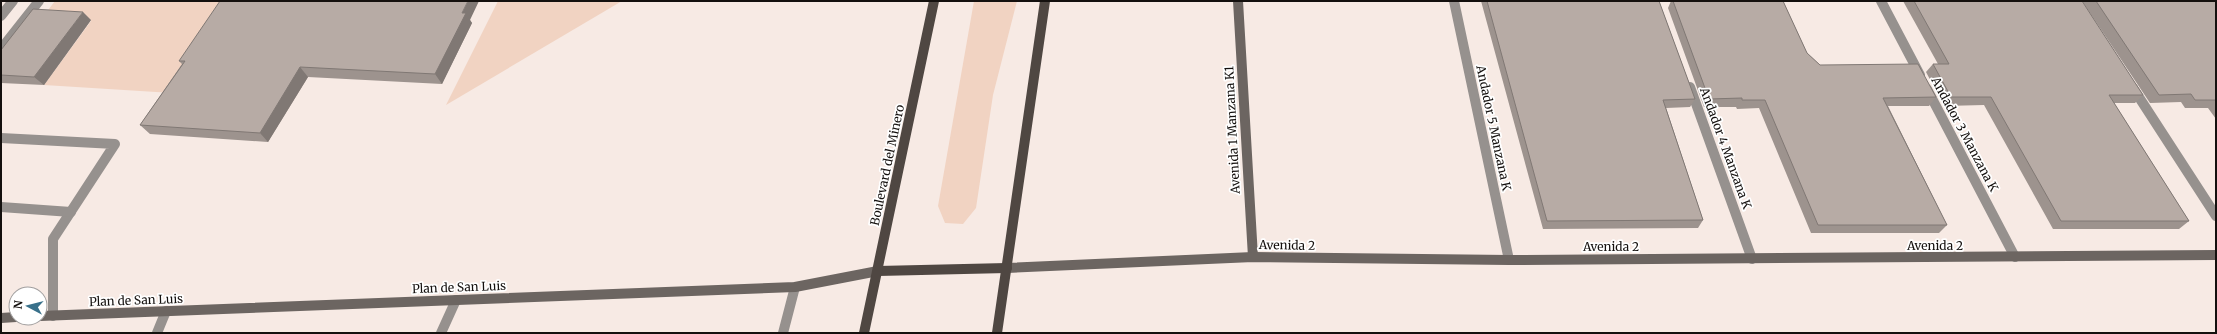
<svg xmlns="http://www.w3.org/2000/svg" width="2217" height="334" font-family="Merriweather,serif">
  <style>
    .green { fill: #f1d3c2 }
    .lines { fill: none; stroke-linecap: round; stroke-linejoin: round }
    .lane { stroke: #96918e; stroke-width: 10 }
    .street { stroke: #96918e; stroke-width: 10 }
    .secondary { stroke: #6c6561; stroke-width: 10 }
    .primary { stroke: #4f4742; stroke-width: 10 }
    .wall { fill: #9d938e }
    .shaded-wall { fill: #807874 }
    .building { fill: #b7aba5; stroke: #807874 }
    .labels { text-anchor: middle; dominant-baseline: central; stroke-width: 3.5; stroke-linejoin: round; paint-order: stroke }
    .street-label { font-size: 12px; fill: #14100e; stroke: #fff }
  </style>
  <rect width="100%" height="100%" fill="#f7eae4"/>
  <g class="green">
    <polygon points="55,1 235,1 172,93 44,85 91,21 42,18"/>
    <polygon points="498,1 622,1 446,105"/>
    <polygon points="974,1 1017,1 993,95 976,208 963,224 945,223 938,206"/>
  </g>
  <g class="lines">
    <g class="lane">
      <polyline points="1,16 13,1"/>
      <polyline points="1,49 39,1"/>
      <polyline points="1,138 115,144 53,239 53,316"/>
      <polyline points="1,207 71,212"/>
      <polyline points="157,333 166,311"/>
      <polyline points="441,333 456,300"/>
    </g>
    <g class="street">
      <polyline points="1454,1 1509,260"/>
      <polyline points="1881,1 1920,75"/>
      <polyline points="1690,87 1752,259"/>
      <polyline points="2133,88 2216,216"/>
      <polyline points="1927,89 2015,257"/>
      <polyline points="783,333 795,287"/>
    </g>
    <g class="secondary">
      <polyline points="1238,1 1253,257"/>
      <polyline points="1007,268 1253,257 1509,260 2216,255"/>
      <polyline points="40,316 795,287 878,271"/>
      <polyline points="1,318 16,317"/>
    </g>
    <g class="primary">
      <polyline points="878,271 1007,268"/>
      <polyline points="864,333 934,1"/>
      <polyline points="997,333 1045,1"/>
    </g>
  </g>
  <g class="wall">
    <polygon points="1481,1 1659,1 1695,99 1690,107 1666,108 1703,220 1698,228 1543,229"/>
    <polygon points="1671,1 1783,1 1807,53 1820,65 1936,97 1929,106 1888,106 1947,225 1939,233 1811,233 1759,108 1737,109 1736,107 1704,107 1668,8"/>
    <polygon points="1903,1 2082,1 2143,95 2135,103 2114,103 2189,221 2179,229 2053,229 1984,105 1944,106 1926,72 1933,64 1938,64"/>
    <polygon points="2082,1 2216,1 2216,119 2208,108 2185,108 2181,102 2150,103"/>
    <polygon points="91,20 44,85 1,83 1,50"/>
    <polygon points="470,20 472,23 442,84 308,77 268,142 150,134 140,125 182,64 179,61"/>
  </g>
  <g class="shaded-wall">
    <polygon points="468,1 479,1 470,20 472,23 442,84 435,74 462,13"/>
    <polygon points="83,12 91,20 44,85 34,77"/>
    <polygon points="300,67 308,77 268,142 260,133"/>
  </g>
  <g class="building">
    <polygon points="220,1 468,1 462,13 466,13 435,74 300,67 260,133 140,125 185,61 179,61"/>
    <polygon points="1487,1 1659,1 1695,99 1663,100 1703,220 1547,221"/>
    <polygon points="1673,1 1783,1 1807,53 1820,65 1918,64 1936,97 1883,98 1947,225 1818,225 1765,100 1742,100 1742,98 1709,99"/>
    <polygon points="1914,1 2082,1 2143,95 2109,95 2189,221 2061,221 1991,97 1951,97 1933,64 1949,64"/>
    <polygon points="2096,1 2216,1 2216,100 2195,100 2191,94 2159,95"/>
    <polygon points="33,9 83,12 34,77 1,75 1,50"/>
  </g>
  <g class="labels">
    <g class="street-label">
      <text transform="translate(1494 128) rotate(78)">Andador 5 Manzana K</text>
      <text transform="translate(1232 130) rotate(-93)">Avenida 1 Manzana K1</text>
      <text transform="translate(1965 134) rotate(62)">Andador 3 Manzana K</text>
      <text transform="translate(1726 148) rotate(70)">Andador 4 Manzana K</text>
      <text transform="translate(887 165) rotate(-78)">Boulevard del Minero</text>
      <text transform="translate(1287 245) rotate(1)">Avenida 2</text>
      <text x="1935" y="245">Avenida 2</text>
      <text x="1611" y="246">Avenida 2</text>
      <text transform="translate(459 287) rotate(-2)">Plan de San Luis</text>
      <text transform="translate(136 300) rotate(-2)">Plan de San Luis</text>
    </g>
  </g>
  <rect width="2217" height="334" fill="none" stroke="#14100e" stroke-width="4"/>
  <g transform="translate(28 306) rotate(277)"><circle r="19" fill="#ffffff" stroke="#a19f9f"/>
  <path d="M0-3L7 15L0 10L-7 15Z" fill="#38708a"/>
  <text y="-6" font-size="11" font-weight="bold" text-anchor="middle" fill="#14100e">N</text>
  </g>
</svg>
